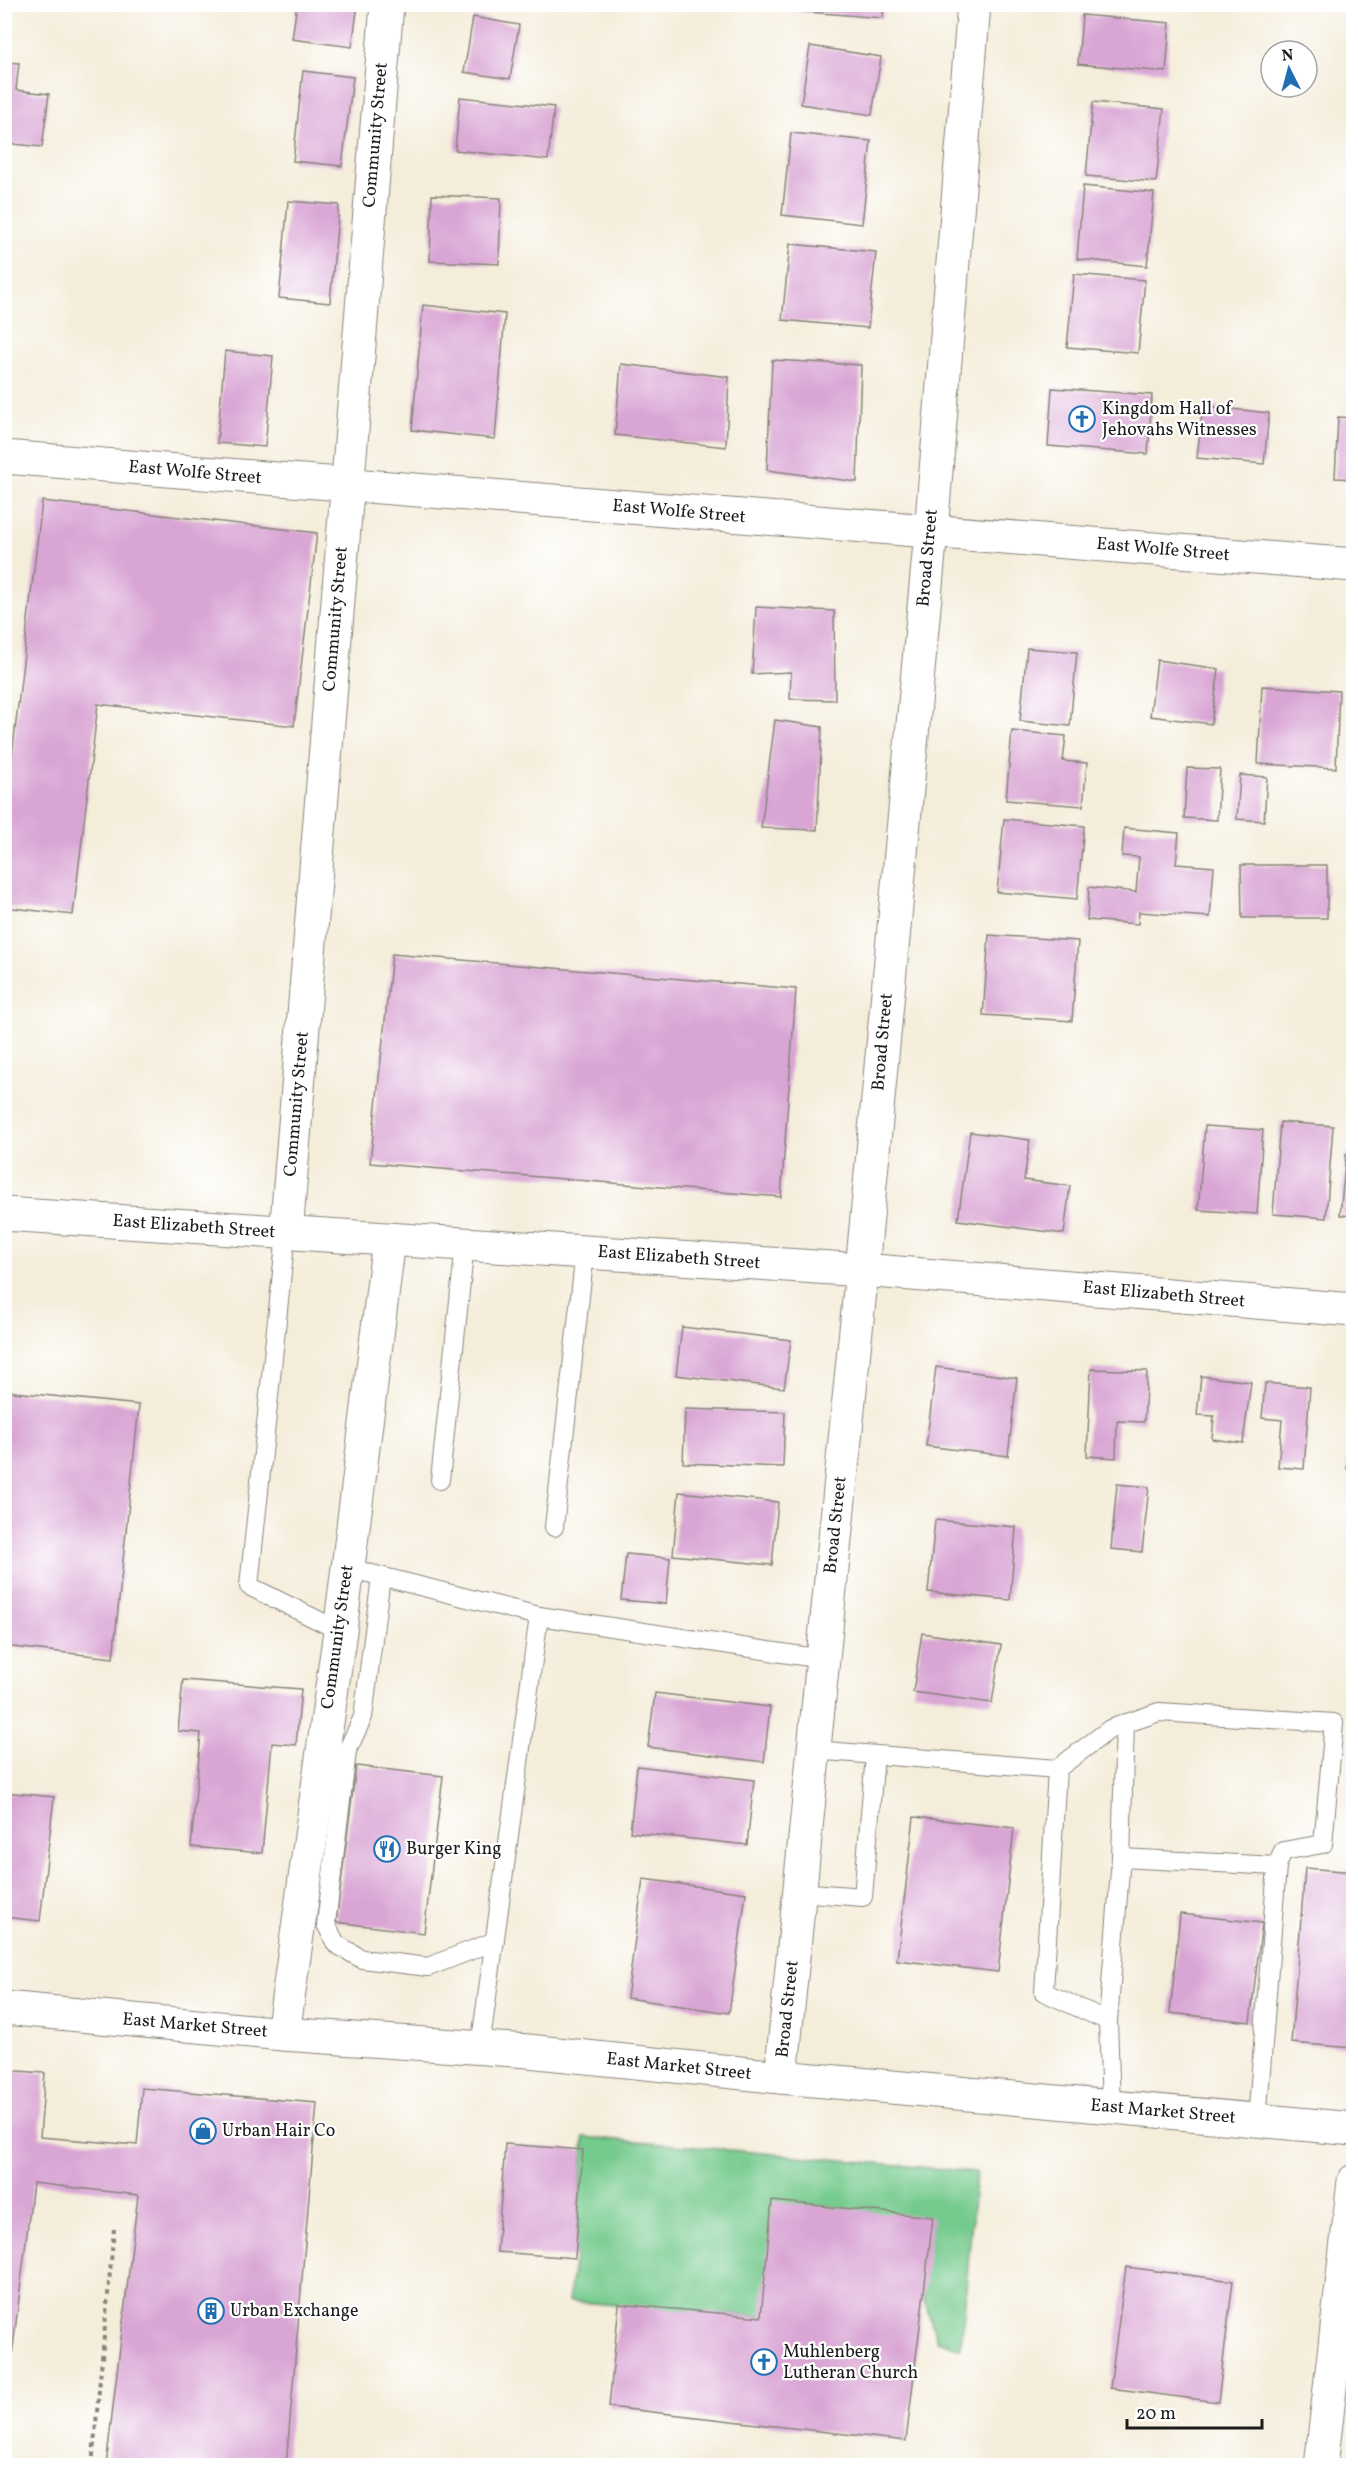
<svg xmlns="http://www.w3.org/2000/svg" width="1358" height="2470" font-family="Vollkorn,serif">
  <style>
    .green { fill: #75ca8d; stroke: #487354; stroke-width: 1.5 }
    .building { fill: #d9a5d4 }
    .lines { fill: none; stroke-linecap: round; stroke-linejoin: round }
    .service-casing { stroke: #88847b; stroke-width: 20 }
    .minor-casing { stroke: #88847b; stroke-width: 35 }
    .tertiary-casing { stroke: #88847b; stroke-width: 35 }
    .primary-casing { stroke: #88847b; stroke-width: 35 }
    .path { stroke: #88847b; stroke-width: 4; stroke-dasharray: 4.5 4.5; stroke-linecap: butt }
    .service { stroke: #fff; stroke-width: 18 }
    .minor { stroke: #fff; stroke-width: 33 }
    .tertiary { stroke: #fff; stroke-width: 33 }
    .primary { stroke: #fff; stroke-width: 33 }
    .labels { text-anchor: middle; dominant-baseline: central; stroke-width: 4.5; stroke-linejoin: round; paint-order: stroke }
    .street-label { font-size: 18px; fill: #1c1c1c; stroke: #fff }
    .poi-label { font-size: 18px; fill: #1c1c1c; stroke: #fff; text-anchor: start }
  </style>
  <rect width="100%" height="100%" fill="#fff"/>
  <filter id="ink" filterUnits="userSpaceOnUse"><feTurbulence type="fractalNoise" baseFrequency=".0167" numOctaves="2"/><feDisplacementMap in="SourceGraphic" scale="12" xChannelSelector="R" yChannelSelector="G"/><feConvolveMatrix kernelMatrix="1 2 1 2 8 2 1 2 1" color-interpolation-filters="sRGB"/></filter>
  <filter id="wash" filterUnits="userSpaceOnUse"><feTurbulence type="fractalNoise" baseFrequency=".008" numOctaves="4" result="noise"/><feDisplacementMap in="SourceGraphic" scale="24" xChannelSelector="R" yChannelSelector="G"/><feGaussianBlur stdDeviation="1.35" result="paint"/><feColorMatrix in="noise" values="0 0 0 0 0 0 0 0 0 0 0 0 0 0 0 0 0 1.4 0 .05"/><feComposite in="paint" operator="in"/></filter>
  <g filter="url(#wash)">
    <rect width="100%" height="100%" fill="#f4edda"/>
    <polygon class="green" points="584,2137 976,2172 961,2348 937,2341 923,2296 761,2317 568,2301 575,2258"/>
    <g id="blocks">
      <g class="building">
        <polygon points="297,4 358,4 352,47 292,39"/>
        <polygon points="797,5 884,5 883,18 796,11"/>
        <polygon points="1082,15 1170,23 1166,72 1078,64"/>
        <polygon points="473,17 519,25 510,79 464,72"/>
        <polygon points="810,46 881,57 872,115 801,104"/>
        <polygon points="4,62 19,63 16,90 49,94 42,147 4,143"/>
        <polygon points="303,71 353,77 342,166 293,161"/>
        <polygon points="460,97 554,107 548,160 455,150"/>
        <polygon points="1093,102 1164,109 1156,182 1086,176"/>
        <polygon points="791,133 871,141 862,224 782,215"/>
        <polygon points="1083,186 1154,193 1147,266 1077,259"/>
        <polygon points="432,195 501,198 499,264 430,261"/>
        <polygon points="288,201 339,205 330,303 279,298"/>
        <polygon points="790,244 876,252 868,328 782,320"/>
        <polygon points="1074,274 1145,280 1138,353 1067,347"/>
        <polygon points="423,305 505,314 495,439 412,430"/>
        <polygon points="225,351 273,356 265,447 217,443"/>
        <polygon points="772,360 861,365 857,482 767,470"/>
        <polygon points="621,364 729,377 726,447 615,435"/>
        <polygon points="1052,388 1152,395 1148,454 1048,446"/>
        <polygon points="1203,406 1269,413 1264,464 1197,458"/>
        <polygon points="1338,417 1354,418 1354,479 1335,478"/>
        <polygon points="42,501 317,533 294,726 98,704 73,915 4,907 4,824"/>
        <polygon points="756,607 834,611 835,700 790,699 791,672 752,674"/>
        <polygon points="1027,648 1077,652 1070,726 1020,721"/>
        <polygon points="1157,660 1219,669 1211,724 1150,716"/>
        <polygon points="1262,686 1339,691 1336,768 1258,764"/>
        <polygon points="775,720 822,727 817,830 761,828"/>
        <polygon points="1012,731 1066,736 1063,761 1087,763 1083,806 1006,800"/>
        <polygon points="1187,768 1220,769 1217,820 1184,818"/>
        <polygon points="1240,775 1267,777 1264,821 1237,819"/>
        <polygon points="1004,819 1084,826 1077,899 997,892"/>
        <polygon points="1124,828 1179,833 1176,864 1214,867 1210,917 1139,912 1138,924 1087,920 1089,887 1136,892 1139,857 1122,856"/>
        <polygon points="1241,865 1327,865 1327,918 1242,918"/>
        <polygon points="989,935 1078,941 1072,1021 983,1015"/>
        <polygon points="392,954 796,989 781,1197 370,1163"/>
        <polygon points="1280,1122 1333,1126 1326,1218 1273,1214"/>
        <polygon points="1205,1126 1263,1130 1257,1214 1198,1210"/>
        <polygon points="970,1132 1030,1140 1024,1180 1070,1186 1064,1234 958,1220"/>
        <polygon points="1346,1154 1354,1155 1354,1216 1340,1215"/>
        <polygon points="682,1327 791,1340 784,1388 676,1375"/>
        <polygon points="936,1367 1017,1378 1008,1456 926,1446"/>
        <polygon points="1091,1369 1147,1371 1144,1422 1117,1421 1116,1458 1087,1456"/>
        <polygon points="1201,1376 1251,1382 1243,1443 1212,1439 1214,1416 1197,1415"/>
        <polygon points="1265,1383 1310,1387 1304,1469 1278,1467 1282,1420 1262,1418"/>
        <polygon points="4,1391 139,1405 113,1658 4,1646"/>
        <polygon points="1352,1397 1354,1398 1354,1469 1347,1469"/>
        <polygon points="685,1409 785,1412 783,1467 683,1463"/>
        <polygon points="1117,1484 1149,1487 1142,1552 1111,1549"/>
        <polygon points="679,1492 778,1502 772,1565 673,1555"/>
        <polygon points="935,1520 1016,1527 1010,1600 928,1592"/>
        <polygon points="626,1554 670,1558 666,1604 621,1600"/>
        <polygon points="922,1633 1001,1645 992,1703 913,1692"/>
        <polygon points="183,1680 301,1689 296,1745 272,1743 262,1853 191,1847 201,1733 178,1731"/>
        <polygon points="655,1693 770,1707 764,1762 648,1747"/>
        <polygon points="356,1766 443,1776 424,1933 336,1922"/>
        <polygon points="637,1766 754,1780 747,1845 630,1832"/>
        <polygon points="4,1792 54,1797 40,1921 4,1917"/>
        <polygon points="914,1817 1014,1828 998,1972 897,1960"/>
        <polygon points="1305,1868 1354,1872 1354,2048 1291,2043"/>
        <polygon points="643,1879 746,1893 729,2013 627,1998"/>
        <polygon points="1180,1914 1262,1923 1250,2022 1170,2013"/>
        <polygon points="5,2070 45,2073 40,2137 137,2145 142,2088 317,2103 286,2466 106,2466 138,2195 33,2183 5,2413"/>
        <polygon points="505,2144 583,2150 575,2258 497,2252"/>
        <polygon points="772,2201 933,2217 906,2441 609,2407 619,2304 761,2317"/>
        <polygon points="1126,2267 1233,2281 1218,2402 1110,2388"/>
      </g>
    </g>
  </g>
  <g filter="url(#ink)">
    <use href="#blocks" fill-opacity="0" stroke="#88847b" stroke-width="1.5"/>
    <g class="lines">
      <g class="service-casing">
        <g id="service">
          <polyline points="286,1234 249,1586 340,1631"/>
          <polyline points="440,1480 465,1244"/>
          <polyline points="554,1527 585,1252"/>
          <polyline points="348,1568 539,1616 822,1659"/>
          <polyline points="381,1577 363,1717 347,1751 326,1924 336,1944 362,1959 428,1967 495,1941"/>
          <polyline points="813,1750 1057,1769 1044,1992 1108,2021"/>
          <polyline points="1057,1769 1110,1729 1159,1712 1334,1723 1323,1844 1283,1851 1277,1866"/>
          <polyline points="1121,1858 1125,1723"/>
          <polyline points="799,1892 863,1897 875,1755"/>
          <polyline points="480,2048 539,1616"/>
          <polyline points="1111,2107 1108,2021 1121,1858 1277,1866 1257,2121"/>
        </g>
      </g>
      <g class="minor-casing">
        <g id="minor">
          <polyline points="4,1214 862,1270 1354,1310"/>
          <polyline points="286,1234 387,4"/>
          <polyline points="283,2034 340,1631 389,1240"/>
          <polyline points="781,2077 862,1270 931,532 974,4"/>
          <polyline points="1321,2466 1354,2181"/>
        </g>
      </g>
      <g class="tertiary-casing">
        <polyline id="tertiary" points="4,457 1354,565"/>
      </g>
      <g class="primary-casing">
        <polyline id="primary" points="4,2008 283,2034 528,2051 781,2077 1354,2129"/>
      </g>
      <polyline class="path" points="92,2466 114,2229"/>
      <use href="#service" class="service"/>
      <use href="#minor" class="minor"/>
      <use href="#tertiary" class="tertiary"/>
      <use href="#primary" class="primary"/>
    </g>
  </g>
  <defs>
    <g id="church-ring" transform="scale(1.35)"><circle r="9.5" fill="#fff" stroke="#1f6fb2" stroke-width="1.5"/><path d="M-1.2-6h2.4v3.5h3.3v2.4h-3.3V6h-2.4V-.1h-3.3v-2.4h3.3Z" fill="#1f6fb2"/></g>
    <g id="restaurant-ring" transform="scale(1.35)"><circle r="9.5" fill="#fff" stroke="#1f6fb2" stroke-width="1.5"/><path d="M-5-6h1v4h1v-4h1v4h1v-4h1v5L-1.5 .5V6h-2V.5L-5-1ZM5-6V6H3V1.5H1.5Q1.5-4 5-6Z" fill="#1f6fb2"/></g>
    <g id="shop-ring" transform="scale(1.35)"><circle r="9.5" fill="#fff" stroke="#1f6fb2" stroke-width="1.5"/><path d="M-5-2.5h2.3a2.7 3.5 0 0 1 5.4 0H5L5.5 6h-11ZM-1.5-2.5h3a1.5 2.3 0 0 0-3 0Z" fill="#1f6fb2"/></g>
    <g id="building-ring" transform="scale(1.35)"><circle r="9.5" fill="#fff" stroke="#1f6fb2" stroke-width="1.5"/><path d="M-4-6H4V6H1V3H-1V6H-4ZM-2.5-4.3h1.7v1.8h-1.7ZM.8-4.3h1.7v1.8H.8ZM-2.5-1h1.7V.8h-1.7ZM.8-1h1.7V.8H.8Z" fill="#1f6fb2"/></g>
  </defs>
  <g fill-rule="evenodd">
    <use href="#church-ring" x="1082" y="419"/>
    <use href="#restaurant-ring" x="387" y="1849"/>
    <use href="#shop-ring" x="203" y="2131"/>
    <use href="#building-ring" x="211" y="2311"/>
    <use href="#church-ring" x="764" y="2362"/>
  </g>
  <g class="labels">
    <g class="street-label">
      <text transform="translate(376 135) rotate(-85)">Community Street</text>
      <text transform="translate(195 473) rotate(5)">East Wolfe Street</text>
      <text transform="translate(679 512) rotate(5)">East Wolfe Street</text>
      <text transform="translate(1163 550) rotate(5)">East Wolfe Street</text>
      <text transform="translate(928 558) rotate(-85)">Broad Street</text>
      <text transform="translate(336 619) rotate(-85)">Community Street</text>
      <text transform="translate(883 1042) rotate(-85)">Broad Street</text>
      <text transform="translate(297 1104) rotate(-85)">Community Street</text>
      <text transform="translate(194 1227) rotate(4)">East Elizabeth Street</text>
      <text transform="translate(679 1258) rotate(4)">East Elizabeth Street</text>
      <text transform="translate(1164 1295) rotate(5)">East Elizabeth Street</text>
      <text transform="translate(836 1525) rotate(-84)">Broad Street</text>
      <text transform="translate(338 1637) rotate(-82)">Community Street</text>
      <text transform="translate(788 2009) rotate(-84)">Broad Street</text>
      <text transform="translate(195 2026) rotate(5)">East Market Street</text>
      <text transform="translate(679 2067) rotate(6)">East Market Street</text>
      <text transform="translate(1163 2112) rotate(5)">East Market Street</text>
    </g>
    <g class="poi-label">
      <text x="1102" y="409">Kingdom Hall of<tspan x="1102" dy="21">Jehovahs Witnesses</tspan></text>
      <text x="406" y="1849">Burger King</text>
      <text x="222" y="2131">Urban Hair Co</text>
      <text x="230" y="2311">Urban Exchange</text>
      <text x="783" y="2352">Muhlenberg<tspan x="783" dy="21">Lutheran Church</tspan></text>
    </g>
  </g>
  <rect width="1358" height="2470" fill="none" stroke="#fff" stroke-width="24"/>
  <g transform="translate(1289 69) rotate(354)"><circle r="28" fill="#ffffff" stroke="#a4a4a4" stroke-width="1.5"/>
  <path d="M0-4.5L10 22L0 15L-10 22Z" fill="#1f6fb2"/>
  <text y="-9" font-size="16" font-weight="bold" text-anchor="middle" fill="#1c1c1c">N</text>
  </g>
  <path d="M1127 2419v9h135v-9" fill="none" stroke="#1c1c1c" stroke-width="3"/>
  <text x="1136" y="2419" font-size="18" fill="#1c1c1c" stroke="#ffffff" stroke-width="4.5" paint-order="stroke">20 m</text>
</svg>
